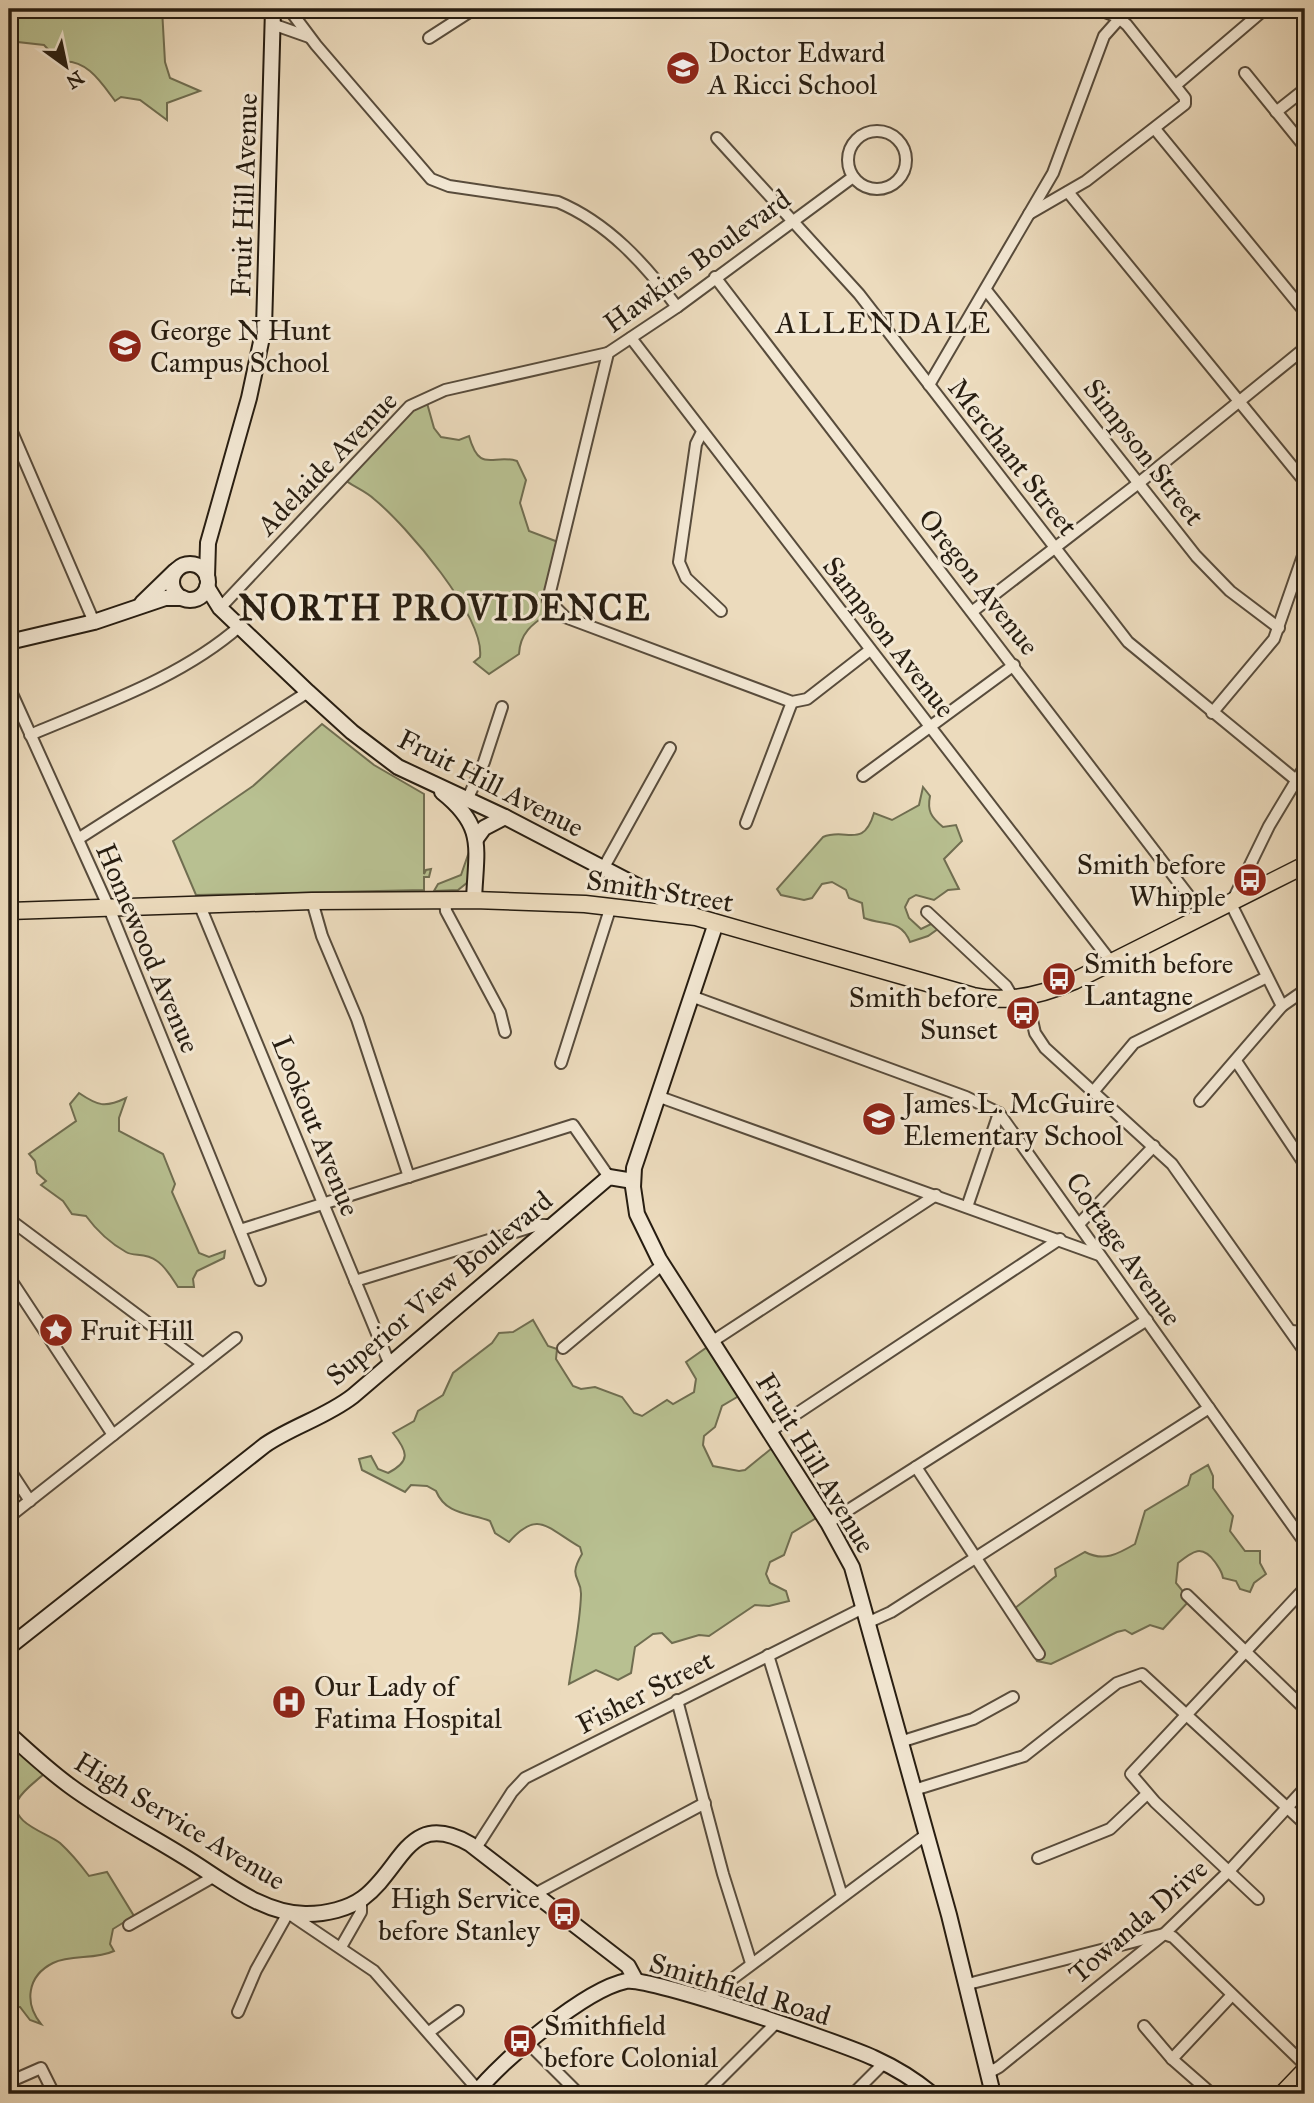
<svg xmlns="http://www.w3.org/2000/svg" width="1314" height="2103" font-family="'IM FELL Great Primer',serif">
  <style>
    .green { fill: #b8c091; stroke: #706e51; stroke-width: 2 }
    .lines { fill: none; stroke-linecap: round; stroke-linejoin: round }
    .street-casing { stroke: #584c3c; stroke-width: 14 }
    .secondary-casing { stroke: #271d11; stroke-width: 18 }
    .primary-casing { stroke: #271d11; stroke-width: 19 }
    .street { stroke: #f3e8d4; stroke-width: 10 }
    .secondary { stroke: #f3e8d4; stroke-width: 14 }
    .primary { stroke: #ecdbbd; stroke-width: 16 }
    .labels { text-anchor: middle; dominant-baseline: central; stroke-width: 6; stroke-linejoin: round; paint-order: stroke }
    .poi-label { font-size: 28px; fill: #271d11; stroke: #f3e8d4; text-anchor: start }
    .street-label { font-size: 28px; fill: #271d11; stroke: #f3e8d4 }
    .neighbourhood-label { font-size: 30px; letter-spacing: 2px; fill: #271d11; stroke: #f3e8d4 }
    .district-label { font-size: 35px; font-weight: bold; letter-spacing: 2px; fill: #271d11; stroke: #f3e8d4 }
  </style>
  <rect width="100%" height="100%" fill="#ecdbbd"/>
  <filter id="stains"><feTurbulence type="fractalNoise" baseFrequency=".00286" numOctaves="4"/><feColorMatrix values="0 0 0 0 .2 0 0 0 0 .09 0 0 0 0 .02 0 0 0 .5 -.17"/></filter>
  <radialGradient id="worn" r=".72"><stop offset=".6" stop-color="#630" stop-opacity="0"/><stop offset="1" stop-color="#630" stop-opacity=".3"/></radialGradient>
  <g class="green">
    <path d="M 9,9 L 162,9 L 165,62 L 170,78 L 200,91 L 167,103 L 167,120 L 140,100 L 121,97 L 115,101 C 101,82 86,58 60,62 L 44,45 L 9,41 Z"/>
    <path d="M 425,396 L 434,428 L 441,437 L 459,440 L 469,436 C 480,475 493,453 517,461 L 526,480 L 520,503 L 529,531 L 558,542 L 547,594 L 554,609 C 536,622 520,630 519,654 L 489,674 L 474,662 L 480,657 C 485,617 406,525 374,499 C 363,489 350,486 339,475 L 402,408 Z"/>
    <polygon points="322,724 374,765 424,794 424,874 426,870 431,869 429,877 424,877 424,890 196,895 173,841 253,786"/>
    <path d="M 923,787 L 930,796 C 927,811 931,817 943,827 L 956,825 L 962,841 L 944,859 L 959,889 L 948,890 L 934,900 L 916,895 L 909,899 L 905,907 L 909,918 L 921,929 L 933,923 L 942,926 L 928,936 L 910,942 C 901,919 885,926 864,918 L 862,903 L 849,898 L 846,890 L 832,882 L 822,884 L 812,898 L 804,900 L 781,895 L 777,889 L 823,837 C 846,827 863,850 874,813 L 892,820 L 919,805 Z"/>
    <polygon points="470,849 468,882 458,890 434,891 438,884 461,875"/>
    <path d="M 79,1093 C 98,1106 105,1108 126,1098 L 119,1118 L 119,1131 L 163,1154 L 175,1184 L 172,1192 L 199,1253 L 209,1257 L 225,1251 L 224,1258 L 197,1271 L 193,1279 L 194,1287 L 178,1287 C 172,1278 166,1267 157,1261 C 145,1252 134,1257 126,1252 C 110,1243 97,1231 86,1216 L 72,1214 L 63,1201 L 41,1185 L 46,1181 L 37,1173 L 35,1161 L 29,1154 L 76,1121 L 70,1104 Z"/>
    <path d="M 533,1320 L 548,1346 L 557,1349 L 556,1359 L 573,1386 L 581,1389 L 595,1387 L 622,1397 L 634,1413 L 642,1416 L 667,1400 L 673,1404 L 694,1392 L 696,1379 L 686,1362 L 713,1343 L 744,1393 L 722,1406 L 715,1427 L 704,1436 L 703,1445 L 713,1466 L 739,1471 L 745,1470 L 777,1444 L 821,1515 L 792,1533 L 784,1555 L 770,1562 L 766,1574 L 770,1583 L 786,1591 L 789,1601 L 769,1606 L 755,1605 L 709,1636 L 699,1635 L 672,1643 L 662,1633 L 653,1634 L 635,1647 L 631,1673 L 618,1680 L 596,1670 L 569,1684 C 573,1655 580,1625 581,1595 C 582,1577 567,1579 582,1554 L 580,1547 C 547,1528 538,1509 509,1542 L 495,1533 L 490,1521 C 469,1513 446,1515 436,1491 L 427,1486 L 411,1485 L 405,1492 L 362,1470 L 359,1459 L 371,1456 L 378,1469 L 388,1473 C 411,1461 408,1452 393,1433 L 414,1421 L 418,1411 L 443,1395 L 453,1373 L 492,1343 L 499,1333 L 513,1332 Z"/>
    <path d="M 1208,1465 L 1213,1476 L 1213,1488 L 1233,1516 L 1230,1531 L 1245,1551 L 1260,1551 L 1260,1563 L 1266,1574 L 1254,1583 L 1250,1592 L 1240,1589 L 1236,1581 L 1223,1578 C 1222,1571 1219,1568 1215,1562 C 1202,1544 1193,1551 1178,1563 L 1176,1583 L 1190,1600 L 1163,1629 L 1150,1625 L 1132,1634 L 1125,1630 L 1117,1632 L 1051,1664 L 1037,1661 L 1010,1612 L 1056,1576 L 1055,1569 L 1085,1552 C 1104,1562 1118,1554 1135,1544 L 1145,1511 L 1188,1485 L 1191,1475 Z"/>
    <path d="M 14,1738 L 49,1769 C 40,1779 23,1789 18,1800 C 8,1823 48,1833 60,1843 C 71,1853 80,1864 89,1876 L 107,1872 L 134,1916 L 113,1929 L 110,1944 L 114,1951 C 95,1960 71,1954 53,1963 C 27,1976 24,2003 41,2024 L 30,2020 L 20,2007 L 9,2007 L 9,1749 L 15,1754 Z"/>
  </g>
  <g class="lines">
    <g class="street-casing">
      <g id="street">
        <path d="M 289,9 L 316,45 L 431,179 L 449,186 L 558,202 C 608,223 645,264 677,307"/>
        <polyline points="275,25 309,37"/>
        <polyline points="429,38 474,9"/>
        <polyline points="1245,73 1305,147"/>
        <polyline points="1176,85 1265,9"/>
        <polyline points="1276,112 1305,89"/>
        <polyline points="1155,129 1305,312"/>
        <circle cx="877" cy="160" r="29"/>
        <polyline points="717,138 859,294 1128,642 1296,780"/>
        <polyline points="853,177 677,307 608,353 548,600 565,617 792,702 807,699 870,650"/>
        <polyline points="1068,192 1305,482"/>
        <polyline points="1029,214 1086,181 1185,104 1185,98 1127,25 1118,17 1097,9"/>
        <polyline points="715,277 1205,917"/>
        <polyline points="986,290 1196,556 1230,591 1279,628"/>
        <polyline points="631,338 1112,963"/>
        <polyline points="929,385 1053,173 1104,36 1128,9"/>
        <polyline points="9,425 94,622"/>
        <polyline points="702,432 696,444 679,562 686,578 721,611"/>
        <polyline points="220,608 410,406 445,390 608,353"/>
        <polyline points="973,611 1140,482 1305,348"/>
        <polyline points="9,687 109,908 260,1280"/>
        <polyline points="1212,713 1274,639 1305,550"/>
        <path d="M 30,735 C 100,705 181,678 240,626"/>
        <polyline points="863,776 1014,665"/>
        <polyline points="468,798 484,762 502,707"/>
        <polyline points="746,823 792,702"/>
        <polyline points="78,839 308,692"/>
        <polyline points="604,867 670,748"/>
        <polyline points="445,900 446,911 500,1012 505,1032"/>
        <polyline points="312,901 322,936 357,1019 409,1177"/>
        <polyline points="200,906 390,1365"/>
        <polyline points="927,912 1006,986 1013,998"/>
        <polyline points="691,996 966,1097 999,1113 1305,1543"/>
        <polyline points="1027,998 1035,1033 1045,1048 1172,1164 1305,1352"/>
        <polyline points="1282,1006 1231,904 1269,826 1305,766"/>
        <polyline points="1236,1061 1305,1165"/>
        <polyline points="561,1063 611,906"/>
        <polyline points="1093,1092 1134,1043 1267,977"/>
        <polyline points="657,1096 1099,1255"/>
        <polyline points="1200,1101 1282,1006 1305,990"/>
        <polyline points="967,1207 999,1113"/>
        <polyline points="9,1219 203,1364"/>
        <polyline points="1079,1224 1154,1146"/>
        <polyline points="240,1230 573,1125 609,1177"/>
        <polyline points="9,1277 113,1435"/>
        <polyline points="355,1281 538,1225 550,1225"/>
        <polyline points="1291,1331 1305,1332"/>
        <polyline points="713,1341 936,1195"/>
        <polyline points="563,1348 663,1264"/>
        <polyline points="769,1432 1060,1239"/>
        <polyline points="916,1467 1039,1654"/>
        <polyline points="9,1469 30,1501"/>
        <polyline points="9,1517 236,1338"/>
        <polyline points="828,1523 1147,1320"/>
        <polyline points="1187,1595 1305,1709"/>
        <polyline points="867,1623 891,1612 1209,1408"/>
        <polyline points="768,1655 842,1896"/>
        <polyline points="677,1700 723,1874 751,1963"/>
        <polyline points="900,1742 973,1719 1013,1697"/>
        <polyline points="914,1790 1024,1756 1117,1683 1142,1674 1305,1824"/>
        <polyline points="476,1848 512,1792 525,1778 863,1608"/>
        <polyline points="1038,1858 1110,1829 1147,1794"/>
        <polyline points="535,1894 705,1803"/>
        <polyline points="1258,1899 1155,1802 1131,1774 1305,1588"/>
        <polyline points="129,1925 215,1876"/>
        <polyline points="341,1947 361,1912 361,1899"/>
        <polyline points="968,1984 1164,1934 1173,1937 1305,2065"/>
        <polyline points="704,2000 927,1834"/>
        <polyline points="238,2012 256,1970 288,1913 374,1971 478,2090"/>
        <polyline points="1144,2026 1172,2059 1212,2094"/>
        <polyline points="429,2032 458,2011"/>
        <polyline points="529,2044 579,2094"/>
        <polyline points="1172,2059 1232,1995"/>
        <polyline points="988,2073 999,2067 1164,1934 1229,1871 1305,1788"/>
        <polyline points="9,2082 41,2068 54,2094"/>
        <polyline points="705,2094 775,2024"/>
        <polyline points="853,2094 884,2063"/>
      </g>
    </g>
    <g class="secondary-casing">
      <g id="secondary">
        <circle cx="190" cy="582" r="18"/>
        <polyline points="207,577 208,543 249,398 264,328 273,9"/>
        <polyline points="207,587 220,608 308,692 352,732 398,767 505,817 695,916"/>
        <polyline points="142,603 175,571"/>
        <polyline points="9,642 94,622 165,598 183,598"/>
        <path d="M 442,792 C 486,827 476,848 474,900"/>
        <polyline points="476,839 484,828 505,817"/>
        <polyline points="716,923 634,1168 633,1187 637,1214 659,1259 828,1523 852,1567 949,1915 993,2094"/>
        <path d="M 9,1647 L 265,1445 C 293,1426 326,1417 353,1396 L 609,1177 L 633,1181"/>
        <path d="M 9,1734 C 29,1752 48,1770 70,1786 C 105,1812 146,1833 183,1856 C 220,1878 262,1915 307,1914 C 326,1914 348,1909 363,1898 C 403,1868 408,1809 470,1844 L 628,1966 L 635,1979"/>
        <path d="M 475,2094 C 502,2060 584,1990 626,1981 C 649,1976 844,2044 874,2058 C 896,2068 914,2079 932,2094"/>
      </g>
    </g>
    <g class="primary-casing">
      <g id="primary">
        <path d="M 9,911 L 312,901 L 474,900 L 585,904 L 696,917 L 973,996 C 1008,1004 1042,995 1074,981 L 1305,865"/>
        <polyline points="1282,2094 1305,2070"/>
      </g>
    </g>
    <use href="#street" class="street"/>
    <use href="#secondary" class="secondary"/>
    <use href="#primary" class="primary"/>
  </g>
  <defs>
    <g id="school-disc" transform="scale(1.75)"><circle r="9.5" fill="#8f2418" stroke="#f3e8d4"/><path d="M0-5L7-2L0 1L-7-2ZM-4 1L0 2.5L4 1V4Q0 6-4 4Z" fill="#fff"/></g>
    <g id="bus-disc" transform="scale(1.75)"><circle r="9.5" fill="#8f2418" stroke="#f3e8d4"/><path d="M-5-6H5V4H4V6H2V4H-2V6H-4V4H-5ZM-3.5-4V0h7V-4ZM-3.5 1.2v1.5H-2V1.2ZM2 1.2v1.5H3.5V1.2Z" fill="#fff"/></g>
    <g id="sight-disc" transform="scale(1.75)"><circle r="9.5" fill="#8f2418" stroke="#f3e8d4"/><path d="M0-6L1.8-2.2L6-1.7L2.9 1.2L3.7 5.4L0 3.3L-3.7 5.4L-2.9 1.2L-6-1.7L-1.8-2.2Z" fill="#fff"/></g>
    <g id="hospital-disc" transform="scale(1.75)"><circle r="9.5" fill="#8f2418" stroke="#f3e8d4"/><path d="M-5-5h3v3.5h4V-5h3V5h-3V1.5h-4V5h-3Z" fill="#fff"/></g>
  </defs>
  <g fill-rule="evenodd">
    <use href="#school-disc" x="683" y="68"/>
    <use href="#school-disc" x="125" y="346"/>
    <use href="#bus-disc" x="1250" y="880"/>
    <use href="#bus-disc" x="1059" y="979"/>
    <use href="#bus-disc" x="1023" y="1013"/>
    <use href="#school-disc" x="879" y="1119"/>
    <use href="#sight-disc" x="56" y="1330"/>
    <use href="#hospital-disc" x="289" y="1702"/>
    <use href="#bus-disc" x="564" y="1914"/>
    <use href="#bus-disc" x="520" y="2041"/>
  </g>
  <g class="labels">
    <g class="poi-label">
      <text x="708" y="52">Doctor Edward<tspan x="708" dy="32">A Ricci School</tspan></text>
      <text x="150" y="330">George N Hunt<tspan x="150" dy="32">Campus School</tspan></text>
      <text x="1226" y="864" text-anchor="end">Smith before<tspan x="1226" dy="32">Whipple</tspan></text>
      <text x="1084" y="963">Smith before<tspan x="1084" dy="32">Lantagne</tspan></text>
      <text x="998" y="997" text-anchor="end">Smith before<tspan x="998" dy="32">Sunset</tspan></text>
      <text x="903" y="1103">James L. McGuire<tspan x="903" dy="32">Elementary School</tspan></text>
      <text x="80" y="1330">Fruit Hill</text>
      <text x="314" y="1686">Our Lady of<tspan x="314" dy="32">Fatima Hospital</tspan></text>
      <text x="540" y="1898" text-anchor="end">High Service<tspan x="540" dy="32">before Stanley</tspan></text>
      <text x="544" y="2025">Smithfield<tspan x="544" dy="32">before Colonial</tspan></text>
    </g>
    <g class="street-label">
      <text transform="translate(244 195) rotate(-88)">Fruit Hill Avenue</text>
      <text transform="translate(697 261) rotate(-36)">Hawkins Boulevard</text>
      <text transform="translate(1144 452) rotate(52)">Simpson Street</text>
      <text transform="translate(1013 457) rotate(52)">Merchant Street</text>
      <text transform="translate(327 463) rotate(-46)">Adelaide Avenue</text>
      <text transform="translate(979 582) rotate(52)">Oregon Avenue</text>
      <text transform="translate(889 637) rotate(52)">Sampson Avenue</text>
      <text transform="translate(491 783) rotate(27)">Fruit Hill Avenue</text>
      <text transform="translate(660 891) rotate(9)">Smith Street</text>
      <text transform="translate(148 948) rotate(67)">Homewood Avenue</text>
      <text transform="translate(316 1126) rotate(68)">Lookout Avenue</text>
      <text transform="translate(1124 1249) rotate(55)">Cottage Avenue</text>
      <text transform="translate(439 1288) rotate(-40)">Superior View Boulevard</text>
      <text transform="translate(816 1463) rotate(59)">Fruit Hill Avenue</text>
      <text transform="translate(645 1692) rotate(-27)">Fisher Street</text>
      <text transform="translate(180 1821) rotate(31)">High Service Avenue</text>
      <text transform="translate(1138 1921) rotate(-41)">Towanda Drive</text>
      <text transform="translate(740 1989) rotate(17)">Smithfield Road</text>
    </g>
    <g class="neighbourhood-label">
      <text x="884" y="323">ALLENDALE</text>
    </g>
    <g class="district-label">
      <text x="445" y="608">NORTH PROVIDENCE</text>
    </g>
  </g>
  <rect width="1314" height="2103" fill="none" stroke="#ecdbbd" stroke-width="35"/>
  <rect x="10" y="10" width="1293" height="2082" fill="none" stroke="#271d11" stroke-width="3.5"/>
  <rect x="18" y="18" width="1279" height="2068" fill="none" stroke="#271d11" stroke-width="2"/>
  <g transform="translate(66 66) rotate(147)" stroke="#f3e8d4" stroke-width="5" paint-order="stroke">
  <path d="M0-5L12 26L0 18L-12 26Z" fill="#271d11"/>
  <text y="-10" font-size="19" font-weight="bold" text-anchor="middle" fill="#271d11">N</text>
  </g>
  <rect width="100%" height="100%" filter="url(#stains)"/>
  <rect width="100%" height="100%" fill="url(#worn)"/>
</svg>
